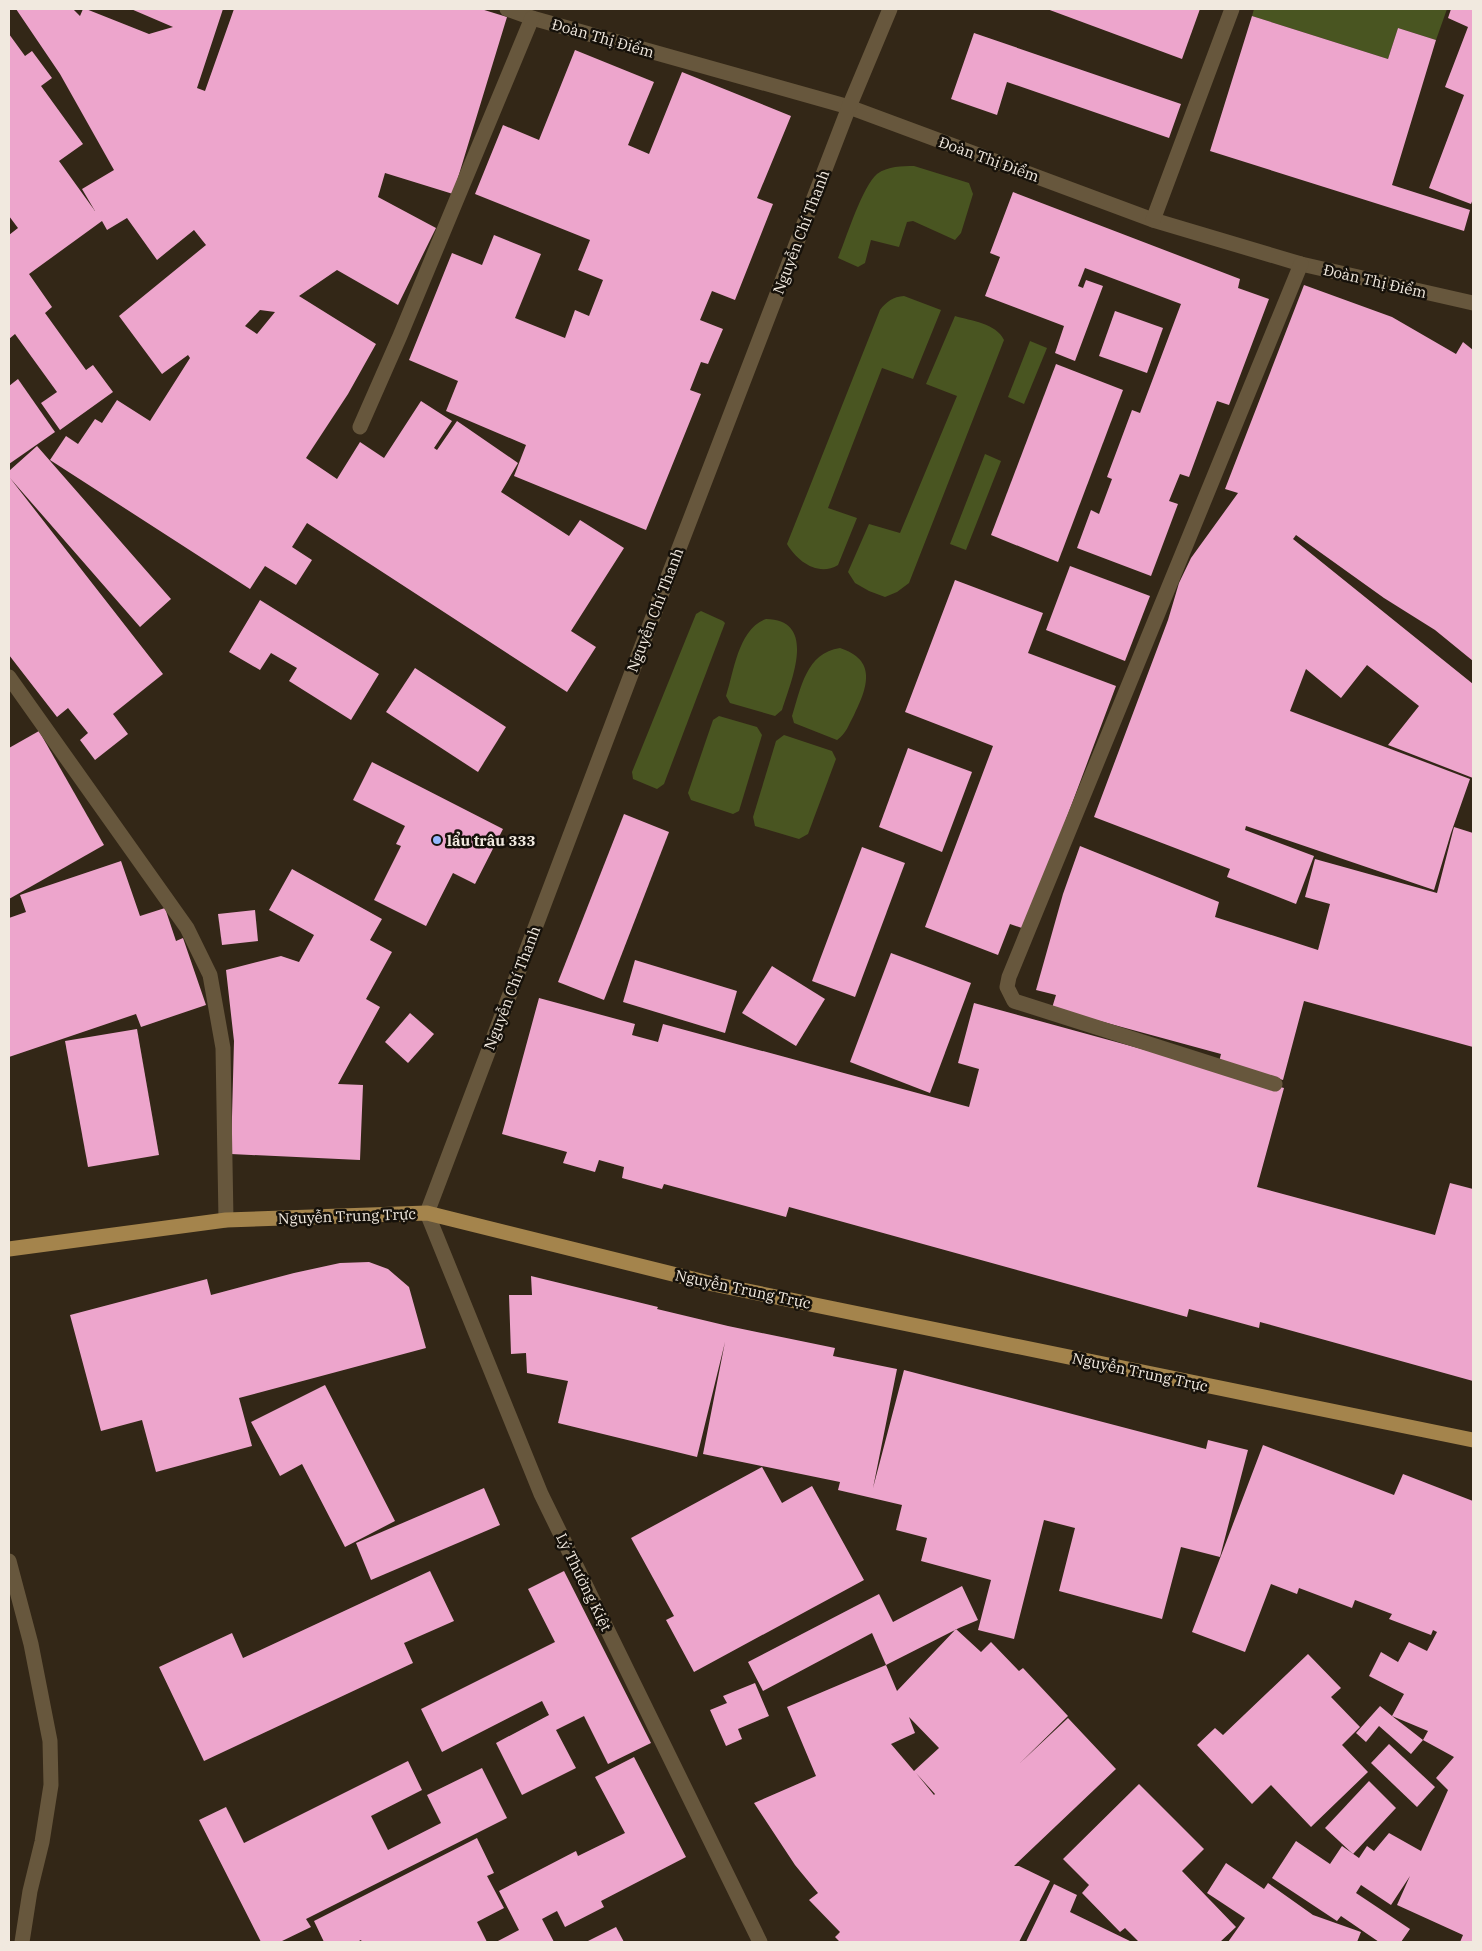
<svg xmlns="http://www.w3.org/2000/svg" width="1482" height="1951" font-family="'IBM Plex Serif',serif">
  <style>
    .green { fill: #495521 }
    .building { fill: #eda5cc; fill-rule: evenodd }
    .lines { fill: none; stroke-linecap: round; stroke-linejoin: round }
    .minor { stroke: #67573d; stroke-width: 15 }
    .tertiary { stroke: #67573d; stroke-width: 15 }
    .primary { stroke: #a4844c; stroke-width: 15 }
    .poi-dot { fill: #94b7fd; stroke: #16110a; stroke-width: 2 }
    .labels { text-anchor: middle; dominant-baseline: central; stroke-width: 5; stroke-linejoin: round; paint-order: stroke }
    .street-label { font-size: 15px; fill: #f1e9df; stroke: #16110a }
    .poi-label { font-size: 15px; font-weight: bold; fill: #f1e9df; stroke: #16110a; text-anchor: start }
  </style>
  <rect width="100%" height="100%" fill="#332717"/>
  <g class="green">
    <polygon points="1254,9 1447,9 1436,40 1398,28 1388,59 1252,16"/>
    <path d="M 914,166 L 969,183 L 973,194 L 961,233 L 955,240 L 913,221 L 907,222 L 899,247 L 871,240 L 865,263 L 858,267 L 838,258 C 846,239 862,187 877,174 C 888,166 902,166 914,166 Z"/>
    <path d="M 904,296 L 941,310 L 913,379 L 882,368 L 828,508 L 857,518 L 838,565 C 818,577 797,561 787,544 L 880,310 C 887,301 893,297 904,296 Z"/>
    <path d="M 955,316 C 971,321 996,323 1004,340 L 909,583 L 897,592 L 885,597 L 869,591 L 855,583 L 848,572 L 869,524 L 900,533 L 957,396 L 926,384 Z"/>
    <polygon points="1030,341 1047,348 1024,404 1008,397"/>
    <polygon points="985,454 1001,461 966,550 950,544"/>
    <polygon points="701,611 723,621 725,623 664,784 657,789 633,779 632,772 696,614"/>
    <path d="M 766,619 C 818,620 791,681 782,710 L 775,716 L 730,703 L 726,696 C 734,672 738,629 766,619 Z"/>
    <path d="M 840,648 C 877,660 868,687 854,715 C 849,724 846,734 837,740 L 794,723 L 792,716 C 801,688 806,653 840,648 Z"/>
    <polygon points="719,716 757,727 762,735 739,811 733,814 691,800 688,793 713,720"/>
    <polygon points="784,735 832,751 836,759 808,834 799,839 755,826 753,817 776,741"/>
  </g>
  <g class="building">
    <path d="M 16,9 L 73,9 L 80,16 L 83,9 L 86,9 L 149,34 L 173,27 L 131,9 L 223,9 L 197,88 L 205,91 L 234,9 L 481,9 L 507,17 L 453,194 L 385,173 L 378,197 L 436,228 L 398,305 L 337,270 L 299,296 L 376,344 L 348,394 L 306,458 L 337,479 L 360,442 L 384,458 L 421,401 L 452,421 L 434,448 L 437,450 L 457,421 L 518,463 L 501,492 L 569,536 L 580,520 L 624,548 L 571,631 L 596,647 L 567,692 L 307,523 L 292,547 L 312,560 L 296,585 L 265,566 L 250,589 L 50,460 L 66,436 L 78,444 L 95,419 L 102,423 L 117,400 L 150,421 L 190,358 L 188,355 L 162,374 L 119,316 L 206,245 L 194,230 L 157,260 L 127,218 L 107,230 L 102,221 L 29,274 L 52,307 L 45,313 L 86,370 L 93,365 L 113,392 L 60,430 L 41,403 L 57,392 L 15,334 L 9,339 L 9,235 L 18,228 L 9,216 L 9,34 L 25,56 L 32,51 L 52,78 L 41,86 L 83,144 L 59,161 L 95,211 L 82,189 L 114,170 L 60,74 ZM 260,310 L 275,312 L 257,334 L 245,326 Z"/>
    <polygon points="1047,9 1200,9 1182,59"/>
    <polygon points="1451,9 1473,9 1473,199 1471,204 1429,188 1464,95 1445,87 1468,27 1448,18"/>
    <polygon points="1252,16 1388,59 1398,28 1436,40 1392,185 1470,210 1464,231 1210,151"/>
    <polygon points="974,33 1181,104 1169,138 1007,82 997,115 951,99"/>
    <polygon points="575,50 654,82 628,145 649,154 682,72 791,116 757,198 773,204 735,300 712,291 700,320 723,329 708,364 701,362 690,390 701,394 646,530 514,476 526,445 446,411 458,381 409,360 452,253 482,265 494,235 541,254 515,318 565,338 575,310 589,316 603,280 578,270 590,240 475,194 503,125 539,140"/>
    <polygon points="1013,192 1240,279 1238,288 1269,299 1229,405 1217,401 1189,477 1180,474 1169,501 1178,504 1151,576 1077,548 1091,510 1099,514 1112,479 1107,477 1132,410 1140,413 1181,304 1085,268 1078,286 1083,288 1086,280 1103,286 1075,361 1055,353 1064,326 985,296 1000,257 990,253"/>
    <polygon points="1304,285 1392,317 1456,354 1463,342 1473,350 1473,661 1435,630 1384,598 1296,535 1293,539 1473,684 1473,778 1388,745 1419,706 1367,665 1341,698 1306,669 1290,711 1470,779 1451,833 1434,890 1246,826 1245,830 1314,856 1296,904 1227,877 1230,869 1094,817 1168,620 1179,583 1191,558 1238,493 1225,489"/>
    <polygon points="1115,311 1163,328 1147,373 1099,356"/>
    <polygon points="1056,364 1123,390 1058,562 991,535"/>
    <polygon points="18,379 55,432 9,464 9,386"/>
    <polygon points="37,446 171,599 140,627 10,478 163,674 113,714 128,734 95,760 80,740 88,733 68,708 57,717 9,655 9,471"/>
    <polygon points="1070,566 1150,596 1125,661 1046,630"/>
    <polygon points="955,580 1043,613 1028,653 1116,686 1025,929 1010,924 998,955 925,927 993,746 905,712"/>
    <polygon points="260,600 379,674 351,720 289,681 297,668 271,653 260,670 229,652"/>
    <polygon points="415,668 506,727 478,772 386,712"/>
    <polygon points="39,731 104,845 9,899 9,748"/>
    <polygon points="908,748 972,772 942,852 879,827"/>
    <polygon points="372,762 503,829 475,884 453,873 426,926 374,900 401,846 396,844 405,826 353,800"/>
    <polygon points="624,814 669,832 604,1000 558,982"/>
    <polygon points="1454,827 1473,833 1473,1047 1304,1001 1283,1080 1219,1062 1221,1054 1052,1008 1056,995 1036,990 1063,894 1080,846 1219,902 1215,917 1318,950 1330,904 1305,897 1315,859 1437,893"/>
    <polygon points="862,847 905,863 855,997 812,981"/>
    <polygon points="121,861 140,916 165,908 176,941 183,938 206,1005 141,1027 136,1014 9,1057 9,918 26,912 20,895"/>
    <polygon points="292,869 382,919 370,940 392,952 366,999 380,1007 338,1084 363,1085 360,1160 231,1154 234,1041 226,970 281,956 299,962 314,935 269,910"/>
    <polygon points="255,910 258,941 222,945 218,914"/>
    <polygon points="891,953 971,983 930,1093 850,1062"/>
    <polygon points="635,960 737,991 725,1033 623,1002"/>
    <polygon points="772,966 825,999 796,1046 742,1013"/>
    <polygon points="539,998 635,1024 632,1035 658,1042 663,1024 969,1107 979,1069 958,1063 974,1003 1284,1088 1257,1187 1435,1235 1450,1183 1473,1189 1473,1381 1260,1322 1259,1328 1189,1309 1187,1317 789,1207 786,1217 664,1184 662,1189 622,1178 624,1167 599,1160 595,1172 563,1163 567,1152 502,1134"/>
    <polygon points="410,1013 434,1034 408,1063 385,1042"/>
    <polygon points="137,1029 159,1155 88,1167 65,1041"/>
    <polygon points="369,1262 388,1269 409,1287 426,1348 239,1398 252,1446 156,1472 142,1420 101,1431 70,1315 207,1279 211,1295 294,1273 340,1263"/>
    <polygon points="531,1276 658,1307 657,1309 728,1326 835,1348 833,1356 897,1369 873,1488 904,1370 1206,1449 1208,1440 1248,1450 1220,1557 1181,1547 1162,1619 1059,1591 1075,1528 1044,1520 1014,1639 978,1630 991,1580 921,1561 927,1538 896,1530 902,1505 838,1490 840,1482 703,1454 725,1342 697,1457 558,1423 568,1381 527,1373 526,1353 511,1354 509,1295 532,1295"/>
    <polygon points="325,1385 395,1521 345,1547 302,1464 280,1476 251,1422"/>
    <path d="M 1263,1445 L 1394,1495 L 1403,1474 L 1473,1501 L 1473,1942 L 1460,1942 L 1463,1935 L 1397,1905 L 1410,1876 L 1391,1905 L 1361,1885 L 1356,1893 L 1410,1929 L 1401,1942 L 1379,1942 L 1341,1916 L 1337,1921 L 1272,1878 L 1296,1841 L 1330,1864 L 1342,1846 L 1359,1858 L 1367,1846 L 1374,1851 L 1389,1833 L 1421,1851 L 1448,1790 L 1436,1778 L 1454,1757 L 1423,1740 L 1411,1754 L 1379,1726 L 1366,1742 L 1356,1733 L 1380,1706 L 1392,1716 L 1404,1694 L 1369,1676 L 1381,1652 L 1398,1662 L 1409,1642 L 1427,1651 L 1437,1632 L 1433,1630 L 1431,1635 L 1389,1619 L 1392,1614 L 1355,1600 L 1352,1608 L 1299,1588 L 1297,1594 L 1271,1584 L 1245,1652 L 1192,1632 ZM 1392,1716 L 1428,1731 L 1423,1740 Z"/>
    <polygon points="762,1467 782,1503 812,1486 864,1580 694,1672 666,1620 674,1616 631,1538"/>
    <polygon points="484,1488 500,1525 371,1580 356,1543"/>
    <polygon points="430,1571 454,1621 404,1643 413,1663 204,1761 159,1667 232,1633 243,1658"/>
    <polygon points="564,1571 651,1743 608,1764 584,1716 556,1730 576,1768 522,1795 496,1743 549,1715 542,1701 442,1752 421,1709 555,1642 528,1589"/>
    <path d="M 962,1586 L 978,1620 L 959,1628 L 886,1665 L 897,1691 L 956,1629 L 981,1652 L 991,1642 L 1019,1671 L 1023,1668 L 1068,1716 L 1019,1764 L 1068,1718 L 1116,1769 L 1014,1866 L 1019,1866 L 1050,1881 L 1019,1942 L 840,1942 L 835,1937 L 840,1932 L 809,1900 L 818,1893 L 795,1865 L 754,1803 L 816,1776 L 787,1707 L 886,1665 L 872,1633 L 763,1691 L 748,1662 L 879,1594 L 893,1622 ZM 909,1717 L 939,1748 L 914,1771 L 891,1744 L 915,1733 ZM 916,1773 L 935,1794 L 934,1795 Z"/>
    <polygon points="1308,1654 1341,1688 1331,1697 1360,1727 1342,1745 1368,1772 1311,1827 1271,1785 1252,1804 1197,1745 1215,1728 1223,1735"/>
    <polygon points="755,1683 769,1716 738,1729 742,1739 726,1746 710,1710 727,1703 723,1696"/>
    <polygon points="1389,1744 1435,1787 1417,1807 1371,1763"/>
    <polygon points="634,1757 686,1857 601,1901 604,1907 565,1927 557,1911 542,1919 554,1942 496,1942 519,1930 499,1891 576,1851 578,1856 625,1833 595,1777"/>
    <polygon points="408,1761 422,1790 371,1816 388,1850 441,1823 427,1795 482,1768 507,1818 306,1919 311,1927 280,1942 261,1942 199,1820 226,1807 244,1843"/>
    <polygon points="1369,1781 1396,1808 1353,1854 1325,1828"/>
    <polygon points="1139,1784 1204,1849 1182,1871 1236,1927 1220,1942 1139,1942 1125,1928 1120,1932 1082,1893 1089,1885 1063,1859"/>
    <polygon points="477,1838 494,1873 487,1876 504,1908 477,1922 487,1942 362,1942 361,1940 357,1942 324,1942 314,1921"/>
    <polygon points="1226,1863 1264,1889 1268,1883 1313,1915 1361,1932 1357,1942 1228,1942 1245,1918 1207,1893"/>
    <polygon points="1054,1884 1077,1895 1070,1912 1132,1942 1026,1942"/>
    <polygon points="616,1927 624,1942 586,1942"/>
  </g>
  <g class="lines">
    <g class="minor">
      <polyline points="507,9 532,18 849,107 1153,220 1301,264 1473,303"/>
      <polyline points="1153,220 1232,9"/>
      <polyline points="360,427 400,336 532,18"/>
      <polyline points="9,677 187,928 210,975 223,1048 226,1220"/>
      <polyline points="1275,1084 1014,1001 1007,987 1009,977 1301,264"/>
      <polyline points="427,1213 668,577 849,107 890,9"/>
      <polyline points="9,1561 31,1644 50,1741 51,1785 42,1842 30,1891 22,1942"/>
    </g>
    <polyline class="tertiary" points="427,1213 541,1494 760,1942"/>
    <polyline class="primary" points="9,1249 226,1220 427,1213 713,1284 1473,1440"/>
  </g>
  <circle class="poi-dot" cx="437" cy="840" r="5"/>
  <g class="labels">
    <g class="street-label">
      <text transform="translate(603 38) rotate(16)">Đoàn Thị Điểm</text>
      <text transform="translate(989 159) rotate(20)">Đoàn Thị Điểm</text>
      <text transform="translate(801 232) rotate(-69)">Nguyễn Chí Thanh</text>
      <text transform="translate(1375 281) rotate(13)">Đoàn Thị Điểm</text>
      <text transform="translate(655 610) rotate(-69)">Nguyễn Chí Thanh</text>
      <text transform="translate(512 988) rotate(-69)">Nguyễn Chí Thanh</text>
      <text transform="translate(347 1216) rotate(-2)">Nguyễn Trung Trực</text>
      <text transform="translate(743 1289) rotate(12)">Nguyễn Trung Trực</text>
      <text transform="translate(1140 1372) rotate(12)">Nguyễn Trung Trực</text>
      <text transform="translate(584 1582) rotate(64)">Lý Thường Kiệt</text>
    </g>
    <g class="poi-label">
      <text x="447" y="840">lẩu trâu 333</text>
    </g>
  </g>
  <rect width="1482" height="1951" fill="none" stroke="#f1e9df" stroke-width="20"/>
</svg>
